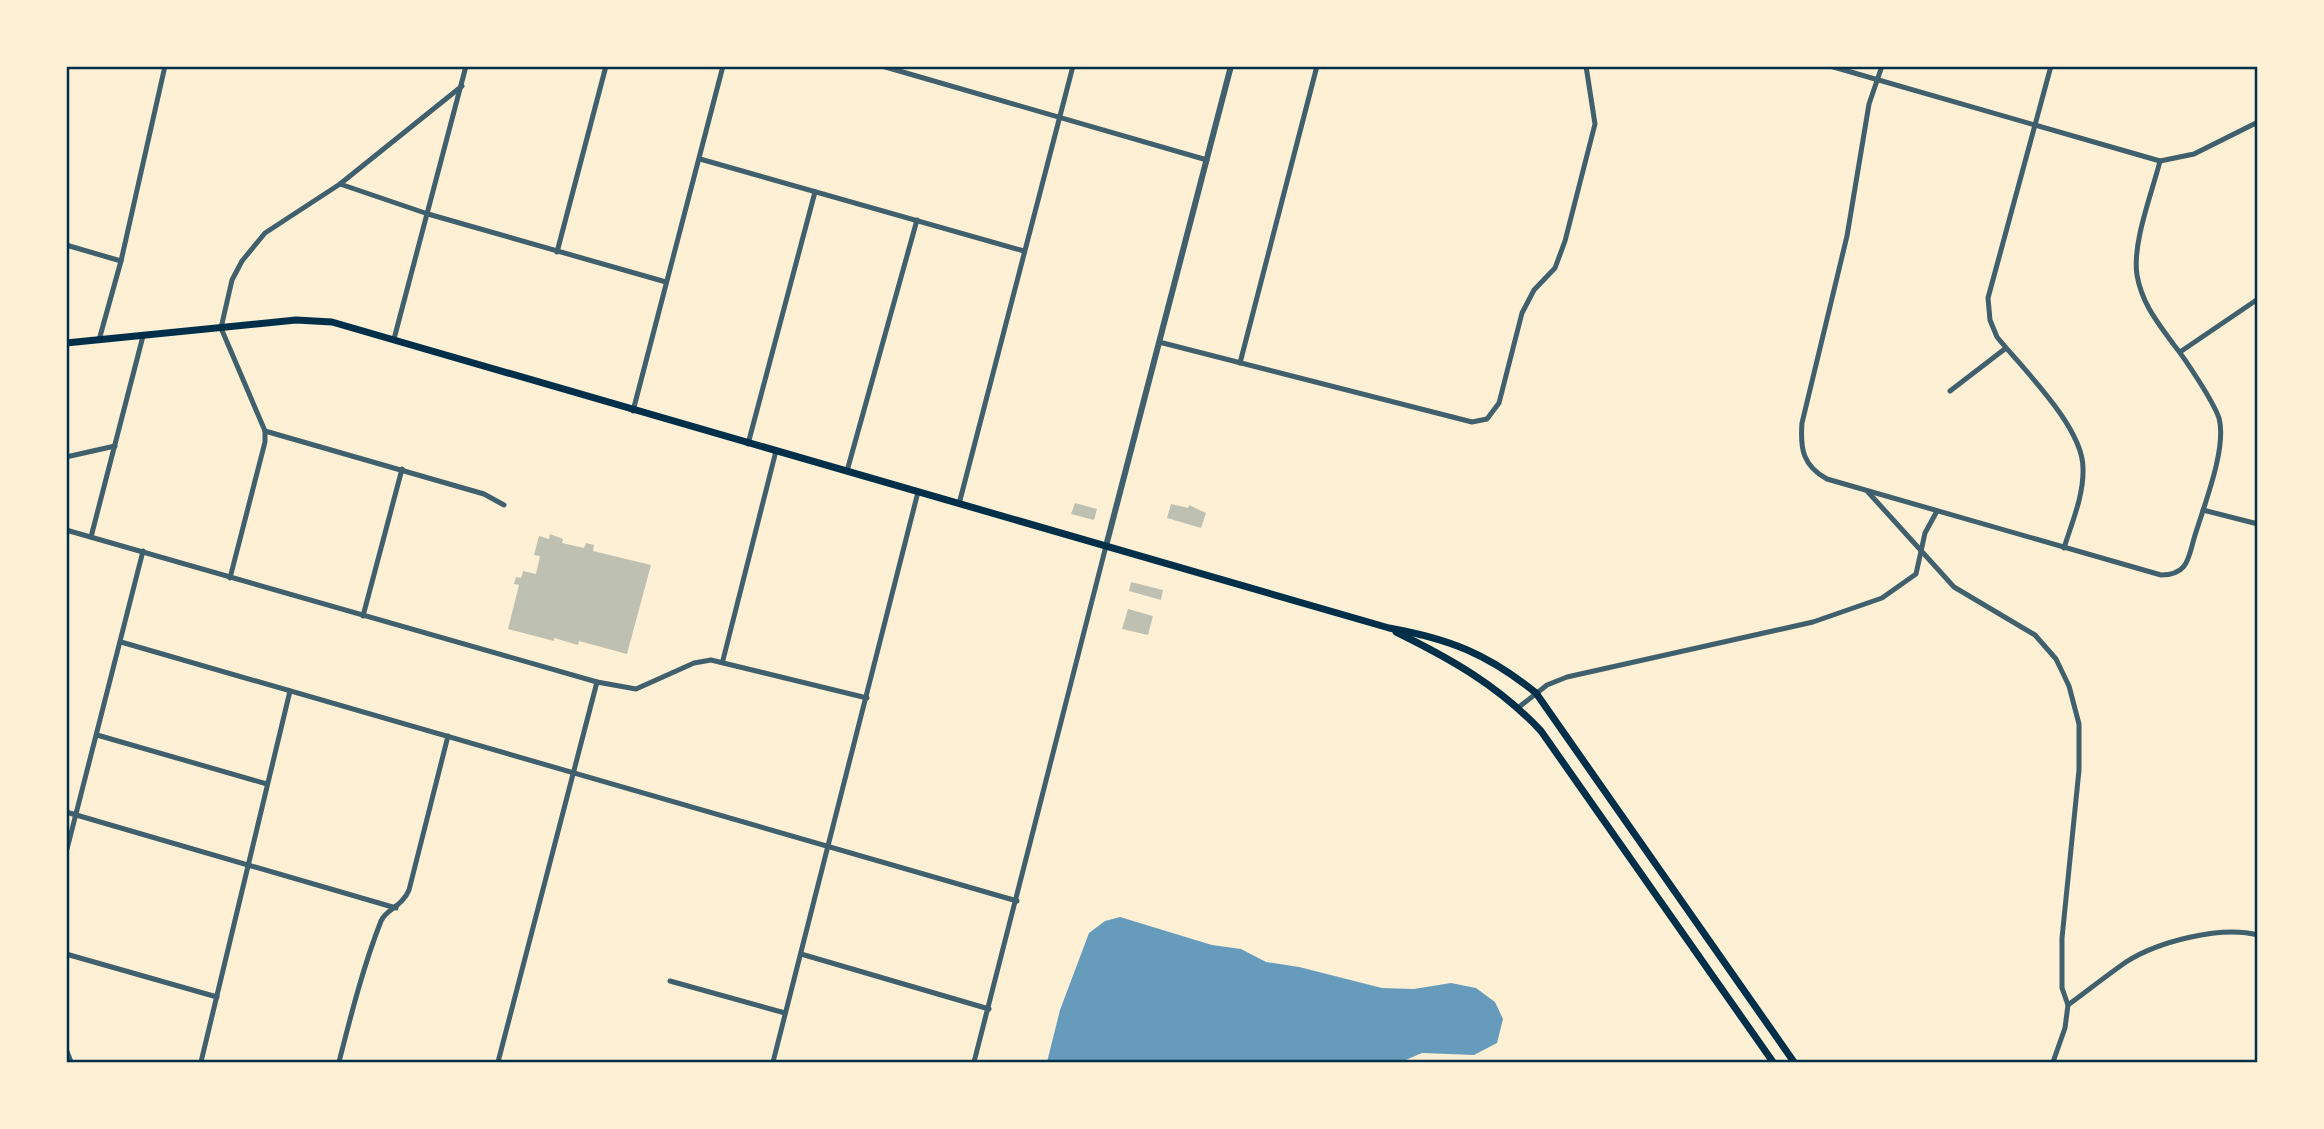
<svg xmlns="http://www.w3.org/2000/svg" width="2324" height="1129" font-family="'Sofia Sans Condensed',sans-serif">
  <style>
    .water { fill: #669bbc }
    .building { fill: #bec0b2 }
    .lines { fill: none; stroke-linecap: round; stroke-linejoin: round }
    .minor { stroke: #3f606c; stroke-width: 5 }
    .tertiary { stroke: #3f606c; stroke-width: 6 }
    .secondary { stroke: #003049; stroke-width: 7 }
    .neatline { fill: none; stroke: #003049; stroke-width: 2.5 }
  </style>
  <rect width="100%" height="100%" fill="#fdf0d5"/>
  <polygon class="water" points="1120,917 1212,945 1241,949 1266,962 1299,967 1382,988 1414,989 1451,983 1476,988 1495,1002 1503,1019 1497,1043 1474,1055 1422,1053 1401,1062 1047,1062 1060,1010 1089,933 1105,921"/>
  <g class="building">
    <polygon points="1075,503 1097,509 1094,520 1071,514"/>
    <polygon points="1171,504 1188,508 1189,505 1206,513 1201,528 1167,518"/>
    <polygon points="550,534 563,539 562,543 584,548 586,543 594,545 593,551 651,565 627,654 579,641 578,645 554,638 554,641 508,629 519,585 514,584 516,577 521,578 523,571 536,574 540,556 534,555 539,536 549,539"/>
    <polygon points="1131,582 1163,590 1161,600 1129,591"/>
    <polygon points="1128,609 1153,616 1148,635 1122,629"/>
  </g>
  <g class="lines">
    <g class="minor">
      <polyline points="882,66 1207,160"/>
      <polyline points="1830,66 2160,161 2194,154 2258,122"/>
      <path d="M 1882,66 L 1869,104 L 1847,236 L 1802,423 C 1800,449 1803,466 1827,479 L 2161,575 C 2190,575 2188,556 2196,532 C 2205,503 2227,447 2219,418 C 2213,401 2186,360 2174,345 C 2158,323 2142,304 2137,275 C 2132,243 2152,193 2160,161"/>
      <path d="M 2051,66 L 1988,298 L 1990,320 L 1997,337 C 2023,369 2083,427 2083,468 C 2084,495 2072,522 2064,548"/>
      <polyline points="700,159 1024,251"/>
      <polyline points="340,184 428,214 666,282"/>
      <polyline points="66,245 121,261"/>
      <polyline points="557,252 606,66"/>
      <polyline points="394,339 466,66"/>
      <polyline points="99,340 121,261 165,66"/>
      <polyline points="1159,342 1472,422 1487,419 1499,403 1522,313 1534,290 1555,268 1565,241 1595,124 1586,66"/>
      <polyline points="2180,352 2258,299"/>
      <polyline points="1240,363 1317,66"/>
      <polyline points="1950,391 2006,348"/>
      <polyline points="633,411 723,66"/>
      <polyline points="265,431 484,494 504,505"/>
      <polyline points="748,444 815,192"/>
      <polyline points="66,457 115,446"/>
      <polyline points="847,471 917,220"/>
      <polyline points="1868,492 1954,587 2035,635 2056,659 2069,686 2079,724 2079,770 2062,938 2062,988 2068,1005 2065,1028 2053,1062"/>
      <polyline points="959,504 1073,66"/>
      <polyline points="2203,510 2258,524"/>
      <polyline points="66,530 597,682 636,689 694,663 711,660 867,698"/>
      <polyline points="91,537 143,336"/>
      <polyline points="230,578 265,442 265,431 221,328 232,280 242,261 265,233 340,184 462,86"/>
      <polyline points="363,616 402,469"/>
      <polyline points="121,642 1017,901"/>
      <polyline points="723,660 776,451"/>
      <polyline points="1519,707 1547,685 1567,677 1813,622 1882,598 1916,574 1925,533 1937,511"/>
      <polyline points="97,735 267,784"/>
      <polyline points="66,812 396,908"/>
      <polyline points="66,853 143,551"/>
      <polyline points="66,954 217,997"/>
      <polyline points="801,954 989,1009"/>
      <polyline points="670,981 785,1013"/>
      <path d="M 2068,1005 C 2087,991 2106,976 2126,962 C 2157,942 2221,925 2258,935"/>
      <polyline points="66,1049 71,1062"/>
      <polyline points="201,1062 290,691"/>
      <path d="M 339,1062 C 351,1015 363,967 381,921 C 386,909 402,907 409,890 L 448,736"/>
      <polyline points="498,1062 597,682"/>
      <polyline points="773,1062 918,492"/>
      <polyline points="974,1062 1106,546"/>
    </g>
    <polyline class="tertiary" points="1106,546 1231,66"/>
    <g class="secondary">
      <path d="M 66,343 L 296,320 L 332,322 L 1389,628 C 1450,639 1488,654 1536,693 L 1794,1062"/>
      <path d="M 1396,632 C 1451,659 1499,686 1541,731 L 1773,1062"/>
    </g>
  </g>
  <rect width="2324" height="1129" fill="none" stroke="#fdf0d5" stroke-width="136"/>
  <rect x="68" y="68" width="2188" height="993" class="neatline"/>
</svg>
